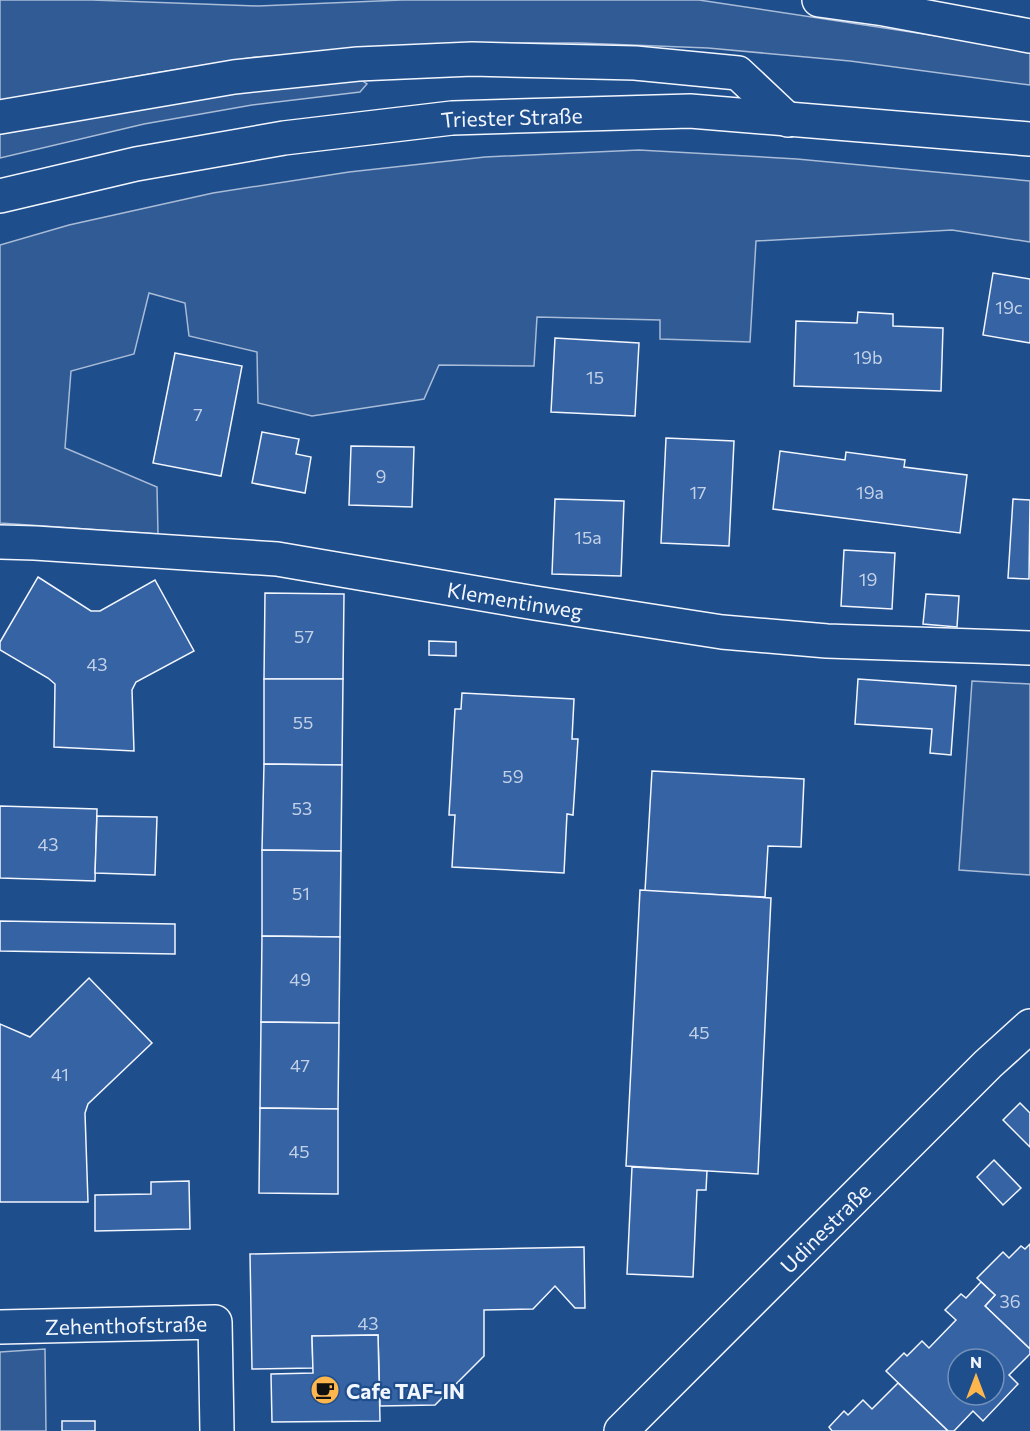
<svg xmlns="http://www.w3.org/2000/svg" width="1030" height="1431" font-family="Commissioner,sans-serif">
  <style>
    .built { fill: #305b95; stroke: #a8bbd7; stroke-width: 1.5 }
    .building { fill: #3563a3; stroke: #f2f6ff; stroke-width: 1.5; fill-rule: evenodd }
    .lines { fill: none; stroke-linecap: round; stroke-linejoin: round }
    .minor-casing { stroke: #f2f6ff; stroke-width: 36 }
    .major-casing { stroke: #f2f6ff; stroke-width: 36 }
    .minor { stroke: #1f4e8c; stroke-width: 33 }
    .major { stroke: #1f4e8c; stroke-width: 33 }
    .labels { text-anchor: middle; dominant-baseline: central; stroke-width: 4.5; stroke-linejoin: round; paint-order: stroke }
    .number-label { font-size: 18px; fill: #c3d1e8 }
    .street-label { font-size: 21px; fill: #f2f6ff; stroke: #1f4e8c }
    .poi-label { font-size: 21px; font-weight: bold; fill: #f2f6ff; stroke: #1f4e8c; text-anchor: start }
  </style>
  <rect width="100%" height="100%" fill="#1f4e8c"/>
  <g class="built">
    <polygon points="0,0 92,0 258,6 402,0 699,0 1030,50 1030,85 850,61 708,48 580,43 456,43 255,57 155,73 0,101"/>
    <polygon points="357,77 367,84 360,92 252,105 144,124 0,158 0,134 247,91"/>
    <polygon points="639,150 797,159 1030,181 1030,242 952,230 756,241 750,342 660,339 660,320 537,317 534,366 439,365 424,399 312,416 258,403 257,352 189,336 185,303 149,293 134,354 71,371 65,448 157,487 158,534 0,523 0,245 69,225 213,193 349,172 485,157"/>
    <polygon points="972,681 1030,684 1030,875 959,870"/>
    <polygon points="45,1349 46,1431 0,1431 0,1352"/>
  </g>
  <g class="building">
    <polygon points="993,273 1030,279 1030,343 983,335"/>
    <polygon points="858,312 893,314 893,326 943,328 941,391 794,386 796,321 857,323"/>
    <polygon points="555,338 639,343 635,416 551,412"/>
    <polygon points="175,353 242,366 221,476 153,463"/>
    <polygon points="262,432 299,439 296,454 311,457 305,493 252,483"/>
    <polygon points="666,438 734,441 729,546 661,543"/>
    <polygon points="351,446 414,447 412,507 349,505"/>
    <polygon points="780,451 845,460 846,452 905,460 904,467 967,475 960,533 773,509"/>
    <polygon points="555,499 624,501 621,576 552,574"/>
    <polygon points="1013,499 1030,500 1029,579 1008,578"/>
    <polygon points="844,550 895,553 892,609 841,606"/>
    <polygon points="38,577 91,611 100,611 155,580 194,651 136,682 132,690 134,751 54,747 55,684 48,678 0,650 0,642"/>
    <polygon points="265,593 344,594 343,679 264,679"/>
    <polygon points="926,594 959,596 957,627 923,624"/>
    <polygon points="429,641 456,642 456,656 429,655"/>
    <polygon points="264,679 343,679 342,765 264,764"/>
    <polygon points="858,679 956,686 951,755 930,753 932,729 855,724"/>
    <polygon points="462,693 574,699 572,739 578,739 573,815 567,814 564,873 452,867 455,815 449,815 455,709 461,709"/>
    <polygon points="264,764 342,765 341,851 262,850"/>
    <polygon points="652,771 804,779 801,847 768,846 765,897 645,891"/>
    <polygon points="0,806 97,809 95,881 0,878"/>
    <polygon points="97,816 157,817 155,875 95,873"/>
    <polygon points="262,850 341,851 340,937 262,936"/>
    <polygon points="640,890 771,898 758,1174 626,1166"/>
    <polygon points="0,921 175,924 175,954 0,951"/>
    <polygon points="262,936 340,937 339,1023 261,1022"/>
    <polygon points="89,978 152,1043 88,1104 85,1113 88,1202 0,1202 0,1024 30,1037"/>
    <polygon points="261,1022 339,1023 338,1109 260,1108"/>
    <polygon points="1020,1103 1030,1113 1030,1147 1003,1120"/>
    <polygon points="260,1108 338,1109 338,1194 259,1193"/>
    <polygon points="994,1160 1021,1188 1003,1205 977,1177"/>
    <polygon points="632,1167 707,1171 706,1190 697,1190 693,1277 627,1274"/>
    <polygon points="189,1181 190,1229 95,1231 95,1195 151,1194 151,1182"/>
    <polygon points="1030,1244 1030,1349 985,1306 995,1295 977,1278 1003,1252 1009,1258 1021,1246 1025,1249"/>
    <polygon points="584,1247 585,1308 575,1308 555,1286 533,1309 484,1310 484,1356 435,1405 380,1406 378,1335 312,1336 313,1368 252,1369 250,1254"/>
    <path d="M 981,1282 L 995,1295 L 985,1306 L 1030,1349 L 1030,1354 L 1009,1375 L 1018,1384 L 983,1421 L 973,1411 L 954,1431 L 948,1431 L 886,1371 L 904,1353 L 907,1356 L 922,1341 L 929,1348 L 956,1320 L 945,1310 L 961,1294 L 966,1298 ZM 958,1359 L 994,1359 L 994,1395 L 958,1395 Z"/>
    <polygon points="378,1335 380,1421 272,1422 271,1374 313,1373 312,1336"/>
    <polygon points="898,1383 948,1431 832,1431 829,1427 844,1411 848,1415 863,1400 872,1409"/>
    <rect x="62" y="1421" width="33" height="10"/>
  </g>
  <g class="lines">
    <g class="minor-casing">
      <g id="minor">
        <polyline points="819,0 884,9 1030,36"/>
        <path id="s1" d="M 0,542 L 35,543 L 277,559 L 535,603 L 722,632 L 827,641 L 1030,648"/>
        <path id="s2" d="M 0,1327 L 215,1322 L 217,1431"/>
        <path id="s3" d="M 621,1431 L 988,1064 L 1030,1026"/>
      </g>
    </g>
    <g class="major-casing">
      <g id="major">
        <polyline points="0,117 234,77 358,64 472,59 635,63 738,73 788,120"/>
        <path id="s4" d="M 0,196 L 136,164 L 284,138 L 452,118 L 690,111 L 1030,139"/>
      </g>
    </g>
    <use href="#minor" class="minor"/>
    <use href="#major" class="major"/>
  </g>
  <defs>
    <g id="cafe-disc" transform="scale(1.5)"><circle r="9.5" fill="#ffb74d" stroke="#1f4e8c"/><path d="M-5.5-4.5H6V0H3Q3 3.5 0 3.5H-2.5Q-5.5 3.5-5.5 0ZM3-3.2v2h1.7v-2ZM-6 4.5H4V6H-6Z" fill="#111"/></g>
  </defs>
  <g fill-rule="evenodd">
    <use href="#cafe-disc" x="325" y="1390"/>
  </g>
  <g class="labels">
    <g class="number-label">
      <text x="1009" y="307">19c</text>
      <text x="868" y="357">19b</text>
      <text x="595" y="377">15</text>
      <text x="198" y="414">7</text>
      <text x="381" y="476">9</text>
      <text x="698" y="492">17</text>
      <text x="870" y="492">19a</text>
      <text x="588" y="537">15a</text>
      <text x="868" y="579">19</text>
      <text x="304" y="636">57</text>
      <text x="97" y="664">43</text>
      <text x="303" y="722">55</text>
      <text x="513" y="776">59</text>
      <text x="302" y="808">53</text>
      <text x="48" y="844">43</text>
      <text x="301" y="893">51</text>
      <text x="300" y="979">49</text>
      <text x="699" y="1032">45</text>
      <text x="300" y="1065">47</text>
      <text x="60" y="1074">41</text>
      <text x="299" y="1151">45</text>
      <text x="1010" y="1301">36</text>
      <text x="368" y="1323">43</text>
    </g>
    <g class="street-label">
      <text stroke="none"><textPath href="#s4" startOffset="519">Triester Straße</textPath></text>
      <text stroke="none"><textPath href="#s1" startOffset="519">Klementinweg</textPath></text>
      <text stroke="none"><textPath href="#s3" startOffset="288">Udinestraße</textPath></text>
      <text stroke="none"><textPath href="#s2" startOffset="126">Zehenthofstraße</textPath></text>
    </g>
    <g class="poi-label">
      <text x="346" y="1390">Cafe TAF-IN</text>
    </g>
  </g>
  <g transform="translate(976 1377)"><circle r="28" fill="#1f4e8c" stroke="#7391ba" stroke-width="1.5"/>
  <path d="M0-4.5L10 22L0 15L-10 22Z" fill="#ffb74d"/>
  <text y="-9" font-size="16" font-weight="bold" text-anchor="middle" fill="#f2f6ff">N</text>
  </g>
</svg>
